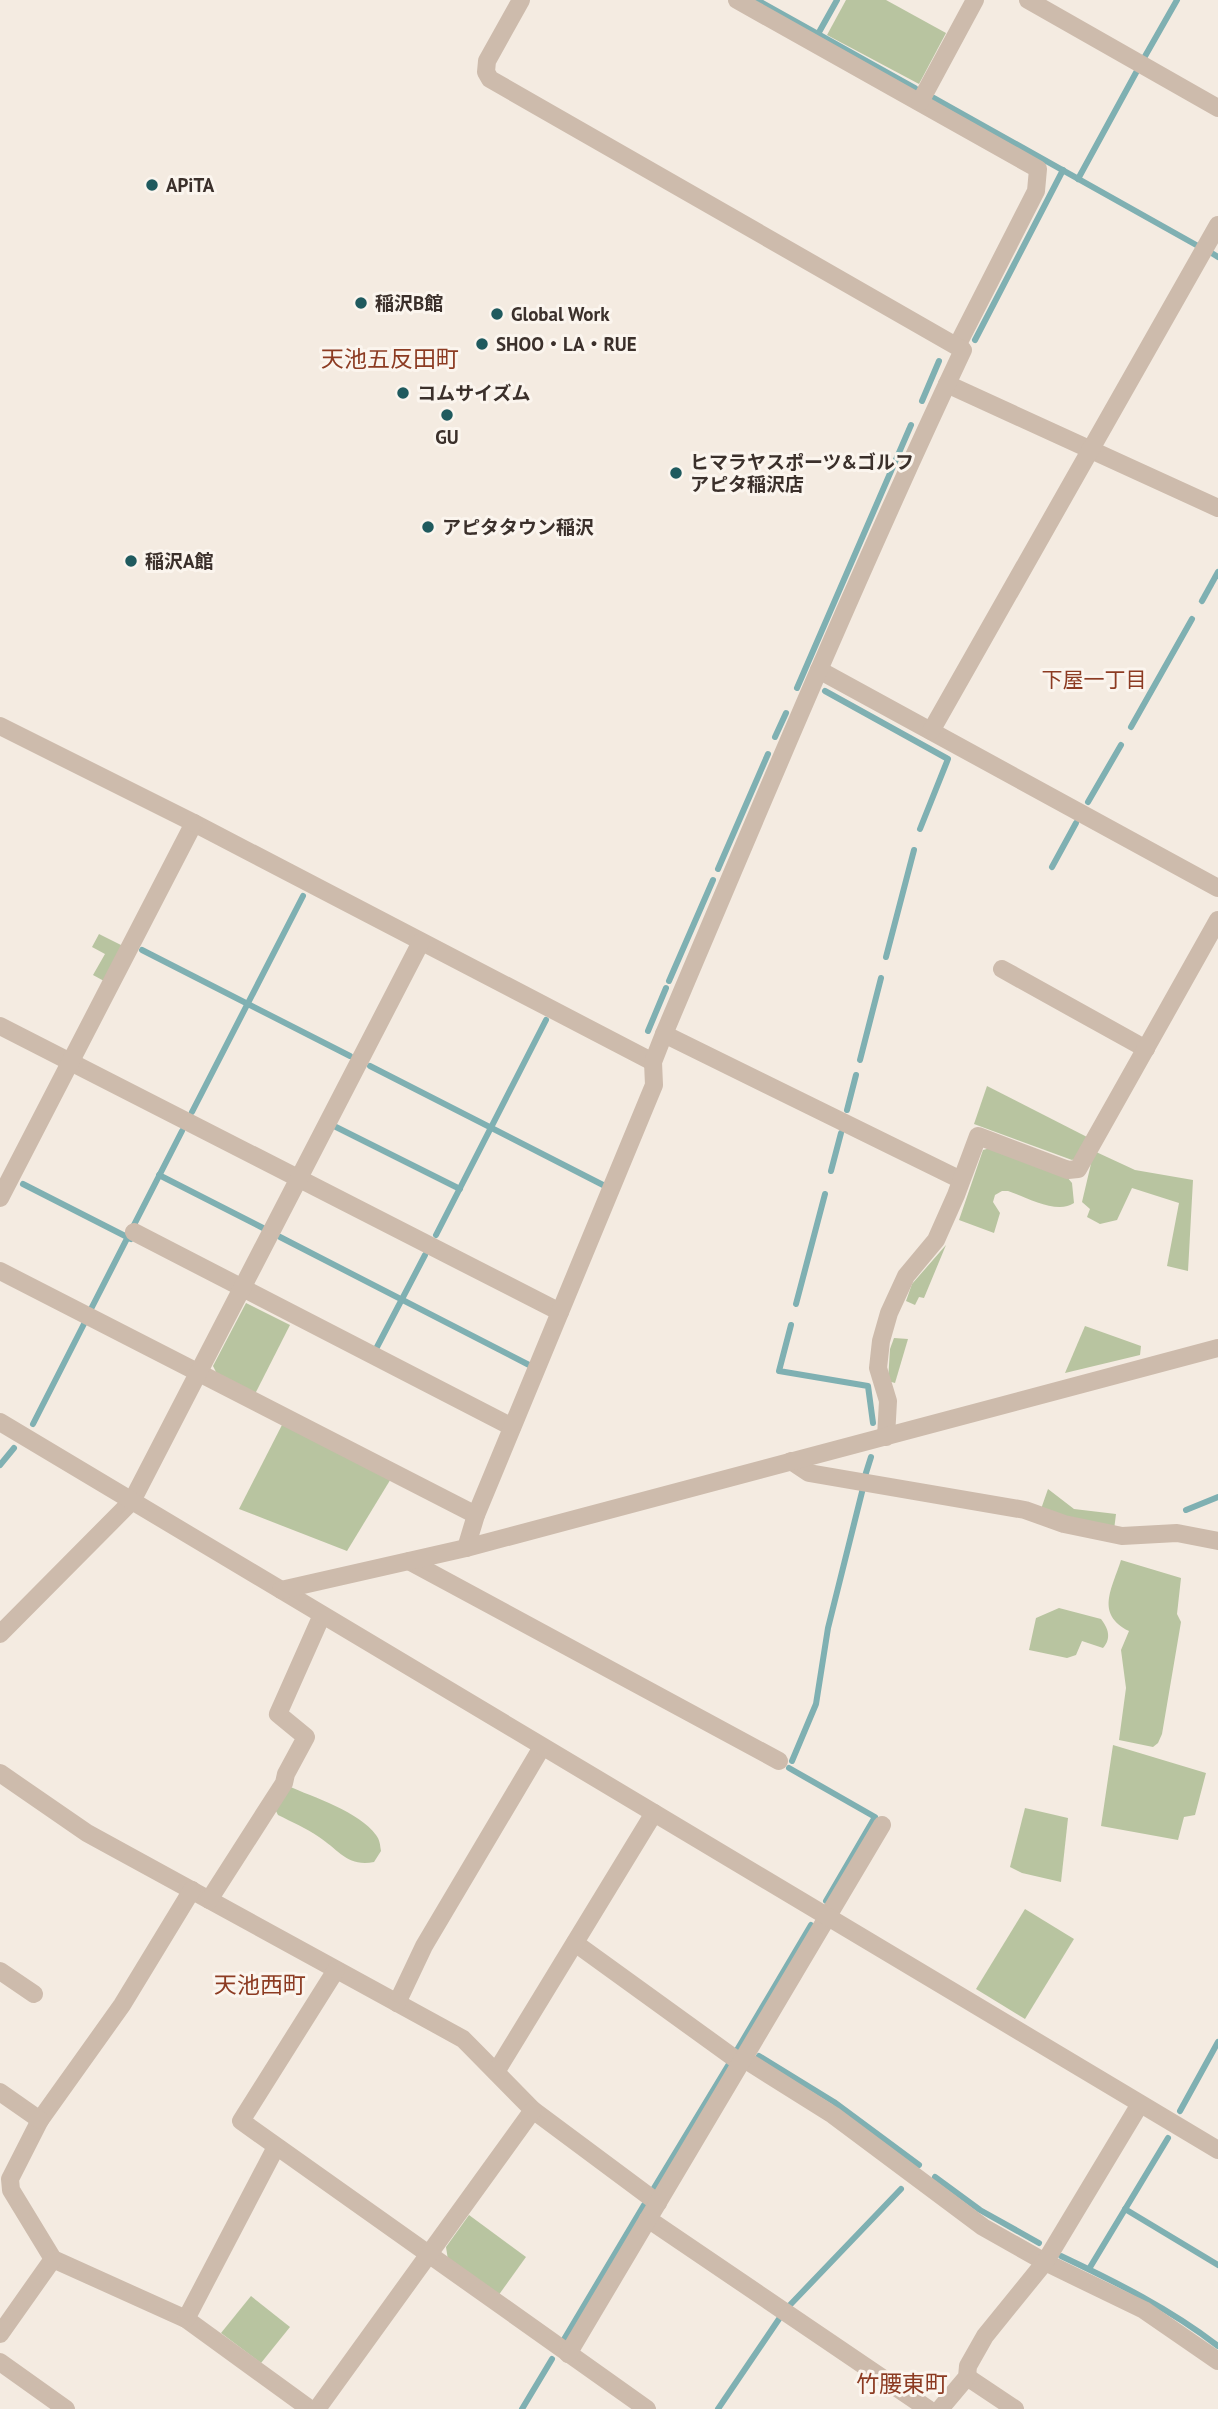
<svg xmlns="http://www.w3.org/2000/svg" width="1218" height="2409" font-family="'PT Sans','Noto Sans JP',sans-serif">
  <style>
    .green { fill: #b8c4a0 }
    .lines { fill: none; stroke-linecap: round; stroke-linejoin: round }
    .stream { stroke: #7fb0b2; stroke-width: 6 }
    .minor { stroke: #cdbbac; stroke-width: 18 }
    .tertiary { stroke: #cdbbac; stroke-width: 18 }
    .poi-dot { fill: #1f5a5e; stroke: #fbf5ee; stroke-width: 2.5 }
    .labels { text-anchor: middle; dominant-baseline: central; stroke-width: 6; stroke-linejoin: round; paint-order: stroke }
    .poi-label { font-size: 19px; font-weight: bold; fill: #3b302b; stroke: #fbf5ee; text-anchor: start }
    .neighbourhood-label { font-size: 21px; fill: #8c3b22; stroke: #fbf5ee }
    .quarter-label { font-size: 23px; fill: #8c3b22; stroke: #fbf5ee }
  </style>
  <rect width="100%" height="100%" fill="#f4ebe1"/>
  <g class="green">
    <polygon points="846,0 886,0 946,33 919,84 827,35"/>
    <polygon points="99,934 123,946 104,981 93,975 105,954 92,947"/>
    <polygon points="987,1086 1089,1138 1079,1157 1072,1160 974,1124"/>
    <path d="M 990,1148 L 1067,1177 L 1072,1183 L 1074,1203 C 1057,1215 1026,1197 1008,1191 L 1002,1191 L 995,1195 L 993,1202 L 1000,1213 L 994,1233 L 959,1220 L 983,1150 Z"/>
    <polygon points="1094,1151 1135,1170 1193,1180 1188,1271 1167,1266 1179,1203 1132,1188 1117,1220 1100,1224 1087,1217 1090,1209 1082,1202"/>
    <polygon points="946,1245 924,1298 919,1297 915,1305 906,1301 912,1284"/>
    <polygon points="246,1303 290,1325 255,1394 217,1374 213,1366"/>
    <polygon points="1085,1326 1141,1346 1140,1355 1065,1373"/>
    <polygon points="894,1338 908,1339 895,1383 888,1381 890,1349"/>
    <polygon points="284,1421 392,1477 347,1551 239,1509"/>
    <polygon points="1048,1489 1074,1509 1116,1514 1114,1530 1041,1509"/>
    <path d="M 1121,1560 L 1181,1578 L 1177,1614 L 1181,1622 L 1162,1734 L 1158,1743 L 1153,1747 L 1119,1740 L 1126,1688 L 1121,1650 L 1129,1631 C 1095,1614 1112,1589 1121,1560 Z"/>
    <path d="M 1059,1608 L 1101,1619 C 1108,1628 1112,1638 1103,1648 L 1082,1641 L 1076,1655 L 1067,1658 L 1029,1650 L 1036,1618 Z"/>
    <polygon points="1113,1745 1206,1773 1195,1815 1184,1817 1178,1840 1101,1826"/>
    <path d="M 288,1786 C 313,1797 360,1812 376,1835 C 380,1840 380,1845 381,1851 L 374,1862 C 347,1867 339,1850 319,1837 C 306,1828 292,1822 278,1815 L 275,1809 Z"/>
    <polygon points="1025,1808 1068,1818 1061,1882 1022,1873 1010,1867"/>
    <polygon points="1025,1909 1074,1939 1025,2019 976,1989"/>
    <polygon points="469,2215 526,2257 498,2296 448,2260 446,2247"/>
    <polygon points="251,2296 290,2327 261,2363 221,2333"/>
  </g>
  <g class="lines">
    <g class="stream">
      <polyline points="757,0 915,88"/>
      <polyline points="818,34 837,0"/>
      <polyline points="1144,58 1177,0"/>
      <polyline points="934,98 1198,246"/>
      <polyline points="1078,179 1138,69"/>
      <polyline points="1210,252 1218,257"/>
      <polyline points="975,340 1063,170"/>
      <polyline points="922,401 939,361"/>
      <polyline points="1202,601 1218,572"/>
      <polyline points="797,688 911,425"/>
      <polyline points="825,691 948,759 920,829"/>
      <polyline points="1131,727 1192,619"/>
      <polyline points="775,737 786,713"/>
      <polyline points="1088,802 1121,745"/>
      <polyline points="1052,867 1076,823"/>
      <polyline points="718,869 768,754"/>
      <polyline points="142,950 350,1056"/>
      <polyline points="886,957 914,850"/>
      <polyline points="669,981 713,880"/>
      <polyline points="648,1031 666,988"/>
      <polyline points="860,1060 881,978"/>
      <polyline points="370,1066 605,1186"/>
      <polyline points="847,1110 856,1075"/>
      <polyline points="192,1112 303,896"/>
      <polyline points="336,1127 460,1189"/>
      <polyline points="831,1171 841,1133"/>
      <polyline points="159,1175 263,1228"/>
      <polyline points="23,1184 131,1239"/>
      <polyline points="436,1235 546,1020"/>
      <polyline points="280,1237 533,1367"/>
      <polyline points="796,1304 825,1194"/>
      <polyline points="91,1309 182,1131"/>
      <polyline points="791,1325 779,1371 868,1386 873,1423"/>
      <polyline points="377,1347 425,1255"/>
      <polyline points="33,1424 86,1320"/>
      <polyline points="0,1465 14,1448"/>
      <polyline points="865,1476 871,1457"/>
      <polyline points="1186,1510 1218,1497"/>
      <polyline points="792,1761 816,1704 828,1628 863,1488"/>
      <polyline points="789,1768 875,1817 826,1901"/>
      <polyline points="737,2050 811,1925"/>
      <polyline points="759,2056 834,2102 919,2165"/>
      <polyline points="1180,2111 1218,2042"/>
      <polyline points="935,2177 980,2210 1039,2243"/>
      <polyline points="654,2188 729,2064"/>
      <polyline points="1125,2209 1218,2265"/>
      <path d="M 1061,2256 C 1116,2282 1170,2309 1218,2346"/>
      <polyline points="1089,2269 1168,2138"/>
      <polyline points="789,2306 901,2189"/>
      <polyline points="563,2341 644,2205"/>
      <polyline points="522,2409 552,2359"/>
      <polyline points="718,2409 779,2319"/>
    </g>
    <g class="minor">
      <polyline points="737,0 1038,169 1036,191 957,346"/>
      <polyline points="1028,0 1218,108"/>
      <polyline points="920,102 975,0"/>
      <polyline points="947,384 1218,508"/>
      <polyline points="819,670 1218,888"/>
      <polyline points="931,731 1218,225"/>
      <polyline points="1002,969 1146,1049"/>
      <polyline points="0,1026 560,1312"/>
      <polyline points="664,1034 961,1180"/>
      <polyline points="0,1198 194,823 653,1062"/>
      <polyline points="134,1232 512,1427"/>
      <polyline points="0,1271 476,1515"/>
      <polyline points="886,1437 888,1401 878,1368 881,1341 889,1313 906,1276 936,1240 956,1195 978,1136 1068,1170 1078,1169 1218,920"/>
      <polyline points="791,1461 809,1473 1025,1510 1064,1524 1122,1536 1177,1533 1218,1541"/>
      <path d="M 466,1548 L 476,1515 L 654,1085 L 653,1062 L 664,1034 C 761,805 857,575 963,350 L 490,79 L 486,72 L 487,61 L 521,0"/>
      <polyline points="409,1561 779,1761"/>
      <polyline points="0,1634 132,1501 421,942"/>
      <polyline points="0,1773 87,1833 463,2039 533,2110 658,2203"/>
      <polyline points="192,1890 122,2005 40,2120 10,2179 11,2190 53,2259 186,2319 310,2409"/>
      <polyline points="209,1900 284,1783 286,1774 306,1737 278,1714 322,1615"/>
      <polyline points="575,1943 741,2063"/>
      <polyline points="336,1970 241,2121 647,2409"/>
      <polyline points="0,1971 34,1994"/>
      <polyline points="397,2003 424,1946 542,1747"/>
      <polyline points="744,2059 833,2115 983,2227 1045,2262 1144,2310 1218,2361"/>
      <polyline points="496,2072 654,1813"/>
      <polyline points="0,2092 40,2120"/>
      <polyline points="648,2219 928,2409"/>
      <polyline points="186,2319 276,2147"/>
      <polyline points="0,2334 53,2259"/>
      <polyline points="568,2354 882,1825"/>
      <polyline points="0,2362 66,2409"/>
      <polyline points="967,2377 1015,2409"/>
      <polyline points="317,2409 533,2110"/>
      <polyline points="940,2409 967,2377 968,2366 985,2336 1045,2262 1140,2104"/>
    </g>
    <g class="tertiary">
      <polyline points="0,726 194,823"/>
      <polyline points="0,1422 1218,2150"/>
      <polyline points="281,1590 466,1548 1218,1348"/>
    </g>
  </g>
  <g class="poi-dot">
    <circle cx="152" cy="185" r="7"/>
    <circle cx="361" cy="303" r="7"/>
    <circle cx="497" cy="314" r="7"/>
    <circle cx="482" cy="344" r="7"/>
    <circle cx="403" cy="393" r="7"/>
    <circle cx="447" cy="415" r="7"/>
    <circle cx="676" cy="473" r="7"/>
    <circle cx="428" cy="527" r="7"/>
    <circle cx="131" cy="561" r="7"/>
  </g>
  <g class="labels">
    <g class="poi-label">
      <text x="166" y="185">APiTA</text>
      <text x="375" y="303">稲沢B館</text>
      <text x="511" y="314">Global Work</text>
      <text x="496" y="344">SHOO・LA・RUE</text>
      <text x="417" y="393">コムサイズム</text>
      <text x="447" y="437" text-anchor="middle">GU</text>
      <text x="690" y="462">ヒマラヤスポーツ&amp;ゴルフ<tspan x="690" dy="22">アピタ稲沢店</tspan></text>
      <text x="442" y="527">アピタタウン稲沢</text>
      <text x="145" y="561">稲沢A館</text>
    </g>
    <g class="neighbourhood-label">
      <text x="1094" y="679">下屋一丁目</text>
    </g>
    <g class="quarter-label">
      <text x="390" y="358">天池五反田町</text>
      <text x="260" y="1984">天池西町</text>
      <text x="902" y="2383">竹腰東町</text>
    </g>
  </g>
</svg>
